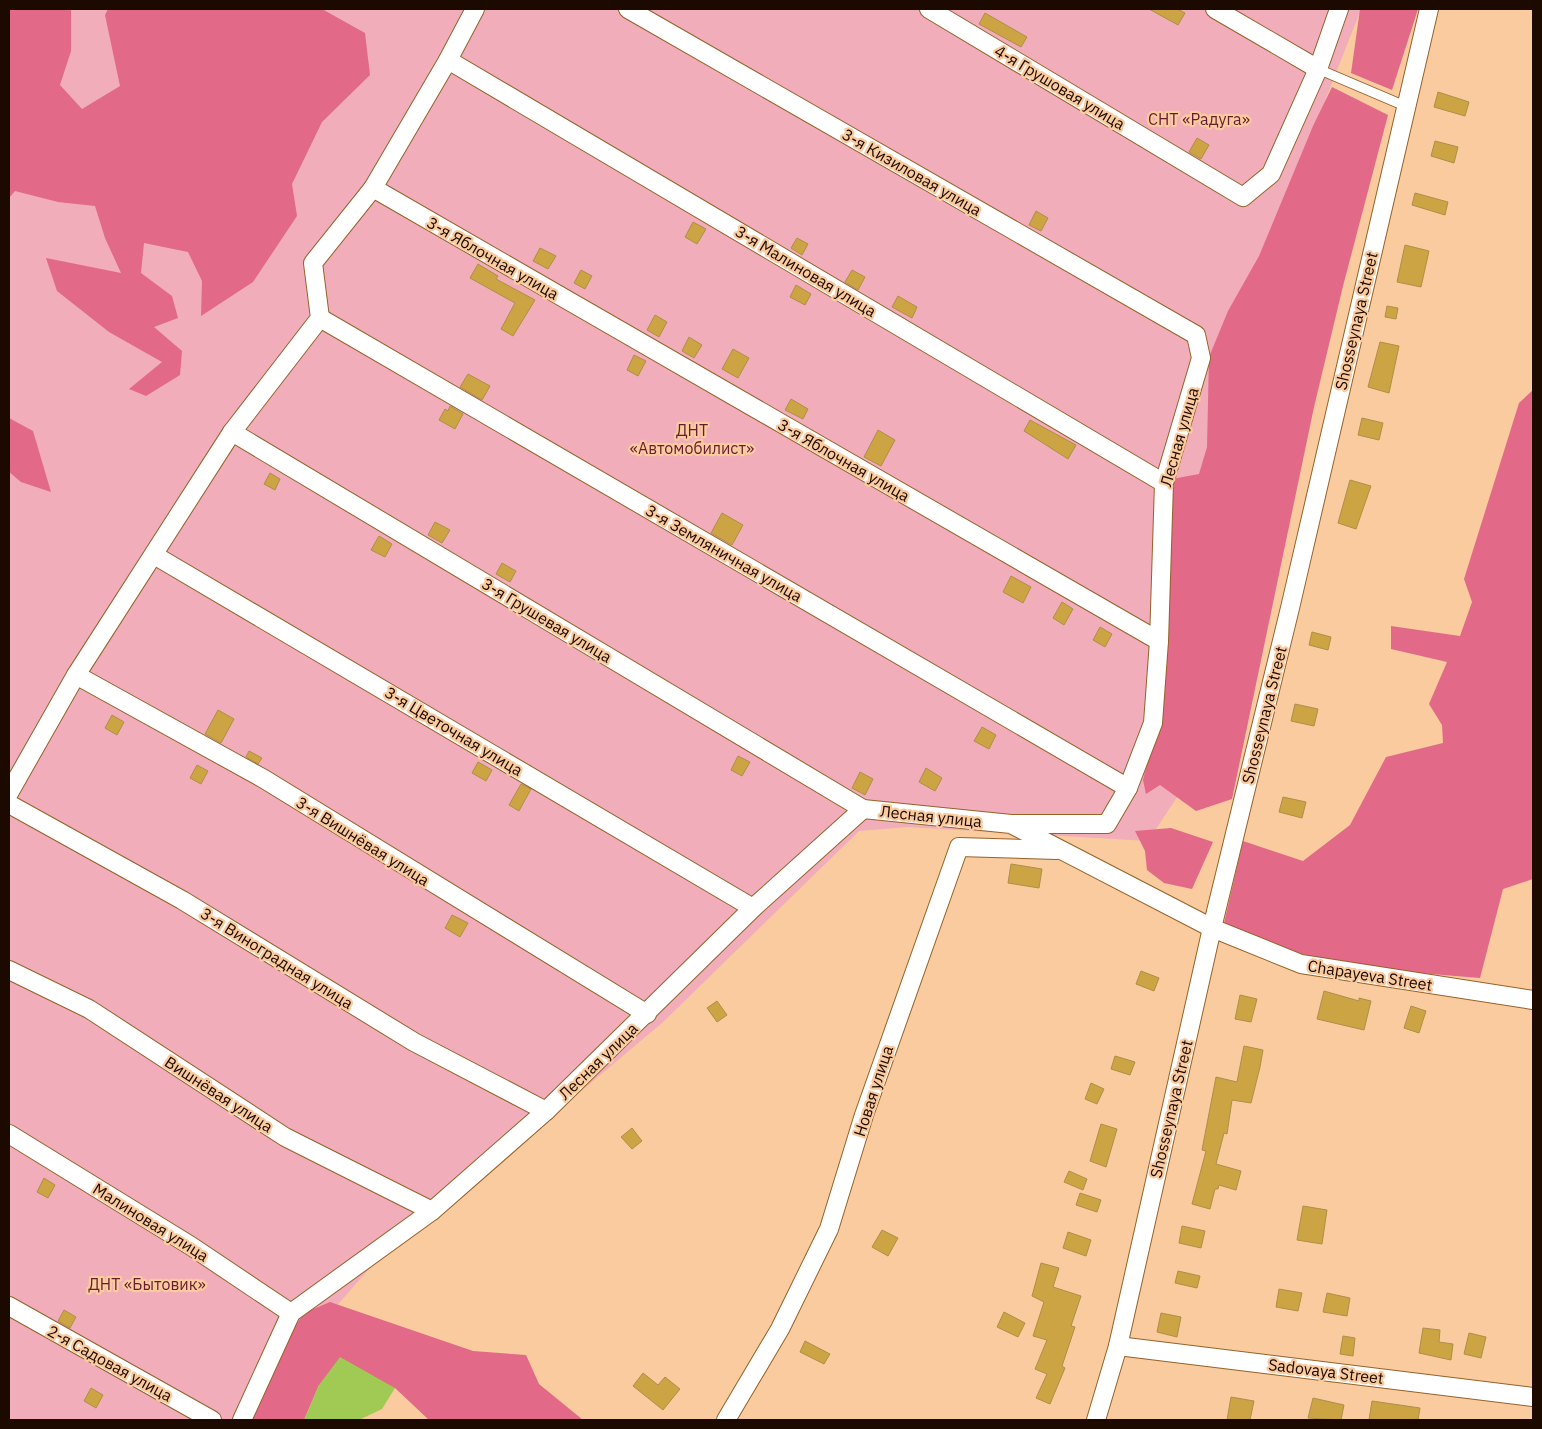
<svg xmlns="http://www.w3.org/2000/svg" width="1542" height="1429" font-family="'IBM Plex Sans',sans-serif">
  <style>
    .green { fill: #f1adba }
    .forest { fill: #e26988 }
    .water { fill: #a1ca54 }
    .building { fill: #cca444; stroke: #ae8f47 }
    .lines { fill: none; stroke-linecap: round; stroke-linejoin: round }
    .service-casing { stroke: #956228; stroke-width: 11 }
    .minor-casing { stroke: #956228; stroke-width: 20 }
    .service { stroke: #fff; stroke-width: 9 }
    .minor { stroke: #fff; stroke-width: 18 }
    .labels { text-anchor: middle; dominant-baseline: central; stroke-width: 4.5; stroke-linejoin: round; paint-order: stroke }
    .street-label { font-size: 16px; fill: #1c0900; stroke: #f9cb9e }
    .park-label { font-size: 16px; fill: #681b33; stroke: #f9cb9e }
  </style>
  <rect width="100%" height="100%" fill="#f9cb9e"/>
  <polygon class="green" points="9,9 1361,9 1254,282 1219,734 1148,841 907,827 859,831 662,1023 368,1270 306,1341 262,1420 9,1420"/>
  <g class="forest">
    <polygon points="9,9 71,9 71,51 60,85 82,109 120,86 105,15 108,9 322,9 365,33 370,75 322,122 292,184 297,216 253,282 201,316 202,281 188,252 144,243 141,273 172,296 178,318 154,327 182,351 180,375 146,396 129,389 162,362 109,332 57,291 46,258 121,273 105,238 95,206 58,202 15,191 9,198"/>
    <polygon points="1360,9 1418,9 1392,90 1351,73"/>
    <polygon points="1332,87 1388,115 1343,286 1314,407 1232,799 1196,811 1160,785 1146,794 1143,780 1163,702 1172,479 1199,474 1207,447 1209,357 1228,311 1259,256 1313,126"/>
    <polygon points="1533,390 1533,879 1503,889 1480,978 1369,969 1293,952 1224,923 1243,841 1303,861 1350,825 1386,757 1443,743 1442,725 1429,704 1447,662 1391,649 1391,626 1460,636 1472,602 1464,579 1519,403"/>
    <polygon points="9,418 33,431 51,492 21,482 9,472"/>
    <polygon points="1171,828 1213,842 1192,889 1164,883 1147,870 1145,851 1135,831"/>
    <polygon points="330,1302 473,1351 526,1355 539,1384 583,1420 429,1420 395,1388 319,1385 304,1420 249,1420 288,1337 304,1313"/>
  </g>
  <polygon class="water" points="340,1357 395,1388 382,1409 359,1420 304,1420 319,1385"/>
  <g class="building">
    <polygon points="1149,9 1177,9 1185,13 1178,25"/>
    <polygon points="985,13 1027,37 1021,47 979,24"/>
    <polygon points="1438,92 1469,102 1465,116 1434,107"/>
    <polygon points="1197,138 1209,145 1201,159 1189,152"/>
    <polygon points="1435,141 1458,147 1454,163 1431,156"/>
    <polygon points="1415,193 1448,202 1445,215 1412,205"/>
    <polygon points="1036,211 1048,218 1041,231 1029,225"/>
    <polygon points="693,222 706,229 697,244 685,237"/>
    <polygon points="797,238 808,244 802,255 791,248"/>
    <polygon points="1405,245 1429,251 1421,287 1397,282"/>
    <polygon points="540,248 556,256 548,269 533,261"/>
    <polygon points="478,264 498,276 496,279 535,300 513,336 501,329 515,303 470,278"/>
    <polygon points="581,270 592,276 585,289 574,283"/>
    <polygon points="852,270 865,277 858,290 845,282"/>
    <polygon points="796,285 811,294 805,305 790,297"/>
    <polygon points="898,296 917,307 912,318 892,307"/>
    <polygon points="1387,306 1398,308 1396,319 1385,317"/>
    <polygon points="655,315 667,322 659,337 647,330"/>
    <polygon points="689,337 702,345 694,358 682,351"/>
    <polygon points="1380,342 1399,346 1389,393 1368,387"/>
    <polygon points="733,349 749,358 738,378 722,369"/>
    <polygon points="634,355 646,361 638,376 627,370"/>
    <polygon points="468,374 490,386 482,400 460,387"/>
    <polygon points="791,399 808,409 803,419 785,410"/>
    <polygon points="450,406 463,414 455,429 439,420 445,409 448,411"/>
    <polygon points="1362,418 1383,423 1379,440 1358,435"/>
    <polygon points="1030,420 1076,445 1068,459 1024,431"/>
    <polygon points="878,430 895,440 881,466 864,457"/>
    <polygon points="270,473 280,479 275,490 264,484"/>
    <polygon points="1350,480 1371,486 1356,529 1338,523"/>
    <polygon points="722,513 743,525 732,545 711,533"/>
    <polygon points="435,522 450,530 442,543 428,535"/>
    <polygon points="379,536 392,544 385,557 371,550"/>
    <polygon points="502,563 516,571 510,582 496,574"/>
    <polygon points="1011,576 1031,587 1023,603 1003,592"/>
    <polygon points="1062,602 1073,609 1064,625 1053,618"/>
    <polygon points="1100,627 1112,634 1105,647 1093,640"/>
    <polygon points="1312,632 1331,637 1328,650 1309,645"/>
    <polygon points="1295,704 1318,709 1314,726 1291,721"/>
    <polygon points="218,710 234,719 221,743 205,734"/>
    <polygon points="112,715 124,722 117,735 105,728"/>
    <polygon points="982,727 996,735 989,749 974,741"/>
    <polygon points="249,751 262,758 258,764 246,757"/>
    <polygon points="738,756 750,762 742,776 731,770"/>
    <polygon points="478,762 492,770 486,781 472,773"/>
    <polygon points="197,765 208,771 201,784 190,778"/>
    <polygon points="926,768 942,778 935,791 919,782"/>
    <polygon points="860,772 873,779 865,795 852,788"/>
    <polygon points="521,784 531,789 519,811 509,805"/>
    <polygon points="1283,797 1306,802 1302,818 1279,812"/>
    <polygon points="1011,864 1042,869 1039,888 1008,883"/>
    <polygon points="452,915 468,923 460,937 445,928"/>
    <polygon points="1141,971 1159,978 1154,991 1136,984"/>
    <polygon points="1324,991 1359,1001 1359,998 1371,1001 1364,1030 1317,1019"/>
    <polygon points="1240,995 1257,999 1251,1022 1235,1019"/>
    <polygon points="717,1001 727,1015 717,1022 707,1008"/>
    <polygon points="1411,1006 1426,1011 1419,1033 1404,1028"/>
    <polygon points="1244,1046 1263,1050 1260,1067 1251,1103 1232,1100 1227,1134 1224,1133 1216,1164 1241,1171 1236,1190 1219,1185 1218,1189 1215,1189 1210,1209 1192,1204 1206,1151 1202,1150 1216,1077 1237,1082"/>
    <polygon points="1115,1056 1135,1062 1130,1075 1111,1069"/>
    <polygon points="1091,1083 1104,1089 1097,1104 1085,1099"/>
    <polygon points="1101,1124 1117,1129 1106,1167 1090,1161"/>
    <polygon points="632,1128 642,1141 632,1149 621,1137"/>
    <polygon points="1069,1171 1087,1179 1083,1190 1064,1182"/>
    <polygon points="44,1178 55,1185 48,1198 37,1192"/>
    <polygon points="1080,1193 1101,1200 1097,1212 1076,1205"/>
    <polygon points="1303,1206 1327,1210 1322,1244 1297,1240"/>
    <polygon points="1182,1226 1205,1231 1201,1248 1179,1243"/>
    <polygon points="882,1230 898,1238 888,1256 872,1247"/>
    <polygon points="1068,1232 1091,1240 1086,1256 1063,1248"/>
    <polygon points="1041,1263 1059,1268 1053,1287 1081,1296 1071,1326 1075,1327 1062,1366 1065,1368 1050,1404 1036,1398 1047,1374 1035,1369 1047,1340 1033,1336 1044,1302 1032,1296"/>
    <polygon points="1178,1271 1200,1276 1197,1288 1175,1283"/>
    <polygon points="1279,1289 1302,1293 1298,1311 1276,1307"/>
    <polygon points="1327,1293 1350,1298 1347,1316 1323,1312"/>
    <polygon points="64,1310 76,1317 70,1328 58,1321"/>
    <polygon points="1004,1312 1025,1323 1018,1337 997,1327"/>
    <polygon points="1161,1313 1181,1317 1177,1337 1157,1332"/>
    <polygon points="1423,1328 1440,1330 1439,1342 1453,1344 1451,1360 1419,1353"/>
    <polygon points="1469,1333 1486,1337 1481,1358 1464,1354"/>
    <polygon points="1343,1336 1355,1338 1353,1356 1340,1354"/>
    <polygon points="805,1341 830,1354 824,1364 800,1352"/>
    <polygon points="643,1373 658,1385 665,1377 680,1389 663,1410 633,1386"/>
    <polygon points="91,1388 103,1395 96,1408 84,1401"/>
    <polygon points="1231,1397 1254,1401 1250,1420 1227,1420"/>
    <polygon points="1313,1398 1344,1405 1341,1420 1308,1418"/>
    <polygon points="1372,1401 1420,1408 1418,1420 1369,1420"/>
  </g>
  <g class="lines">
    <g class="service-casing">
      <polyline id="service" points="1318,69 1405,106"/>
    </g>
    <g class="minor-casing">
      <g id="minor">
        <polyline points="628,9 1196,335 1201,358 1164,483 1159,641 1153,723 1128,788 1107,824 1014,824"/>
        <polyline points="929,9 1243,197 1271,174 1318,69 1339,9"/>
        <polyline points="1215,9 1318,69"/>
        <polyline points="448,60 1164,483"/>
        <polyline points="373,188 1159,641"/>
        <polyline points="320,318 1128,788"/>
        <polyline points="232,432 863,809 1011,824 1212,928 1301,964 1533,1000"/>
        <polyline points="154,555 753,908"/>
        <polyline points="76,675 264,779 647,1014"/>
        <polyline points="9,793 76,675 232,432 320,318 313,263 373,188 448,60 475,9"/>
        <polyline points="9,804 182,900 414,1042 546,1111"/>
        <polyline points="9,970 89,1009 285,1137 432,1211"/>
        <polyline points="9,1134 191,1246 291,1313"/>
        <polyline points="9,1306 212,1420"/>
        <polyline points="1118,1346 1533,1397"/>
        <polyline points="242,1420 291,1313 432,1211 546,1111 753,908 863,809"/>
        <polyline points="726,1420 780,1329 829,1229 864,1115 959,847 1057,850"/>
        <polyline points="1096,1420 1118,1346 1212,928 1290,608 1429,9"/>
      </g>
    </g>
    <use href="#service" class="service"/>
    <use href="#minor" class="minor"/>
  </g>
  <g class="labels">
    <g class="street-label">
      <text transform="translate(1060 87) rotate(31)">4-я Грушовая улица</text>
      <text transform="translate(912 172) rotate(30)">3-я Кизиловая улица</text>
      <text transform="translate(493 258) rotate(30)">3-я Яблочная улица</text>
      <text transform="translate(806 271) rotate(31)">3-я Малиновая улица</text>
      <text transform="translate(1356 321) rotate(-77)">Shosseynaya Street</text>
      <text transform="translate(1179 437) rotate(-74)">Лесная улица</text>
      <text transform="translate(844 460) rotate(30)">3-я Яблочная улица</text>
      <text transform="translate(724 553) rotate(30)">3-я Земляничная улица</text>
      <text transform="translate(547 620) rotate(31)">3-я Грушевая улица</text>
      <text transform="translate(1264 715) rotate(-76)">Shosseynaya Street</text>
      <text transform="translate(454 731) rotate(31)">3-я Цветочная улица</text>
      <text transform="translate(931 816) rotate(6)">Лесная улица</text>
      <text transform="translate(363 841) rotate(32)">3-я Вишнёвая улица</text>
      <text transform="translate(277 958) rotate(32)">3-я Виноградная улица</text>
      <text transform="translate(1370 975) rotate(9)">Chapayeva Street</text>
      <text transform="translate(598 1061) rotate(-44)">Лесная улица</text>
      <text transform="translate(873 1091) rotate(-72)">Новая улица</text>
      <text transform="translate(219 1094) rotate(33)">Вишнёвая улица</text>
      <text transform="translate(1171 1109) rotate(-77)">Shosseynaya Street</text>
      <text transform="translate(151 1222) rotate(32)">Малиновая улица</text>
      <text transform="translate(110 1363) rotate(29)">2-я Садовая улица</text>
      <text transform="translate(1326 1371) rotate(7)">Sadovaya Street</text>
    </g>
    <g class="park-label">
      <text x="1199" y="119">СНТ «Радуга»</text>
      <text x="692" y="430">ДНТ<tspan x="692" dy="18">«Автомобилист»</tspan></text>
      <text x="147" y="1284">ДНТ «Бытовик»</text>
    </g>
  </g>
  <rect width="1542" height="1429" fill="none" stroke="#1c0900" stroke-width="20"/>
</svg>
